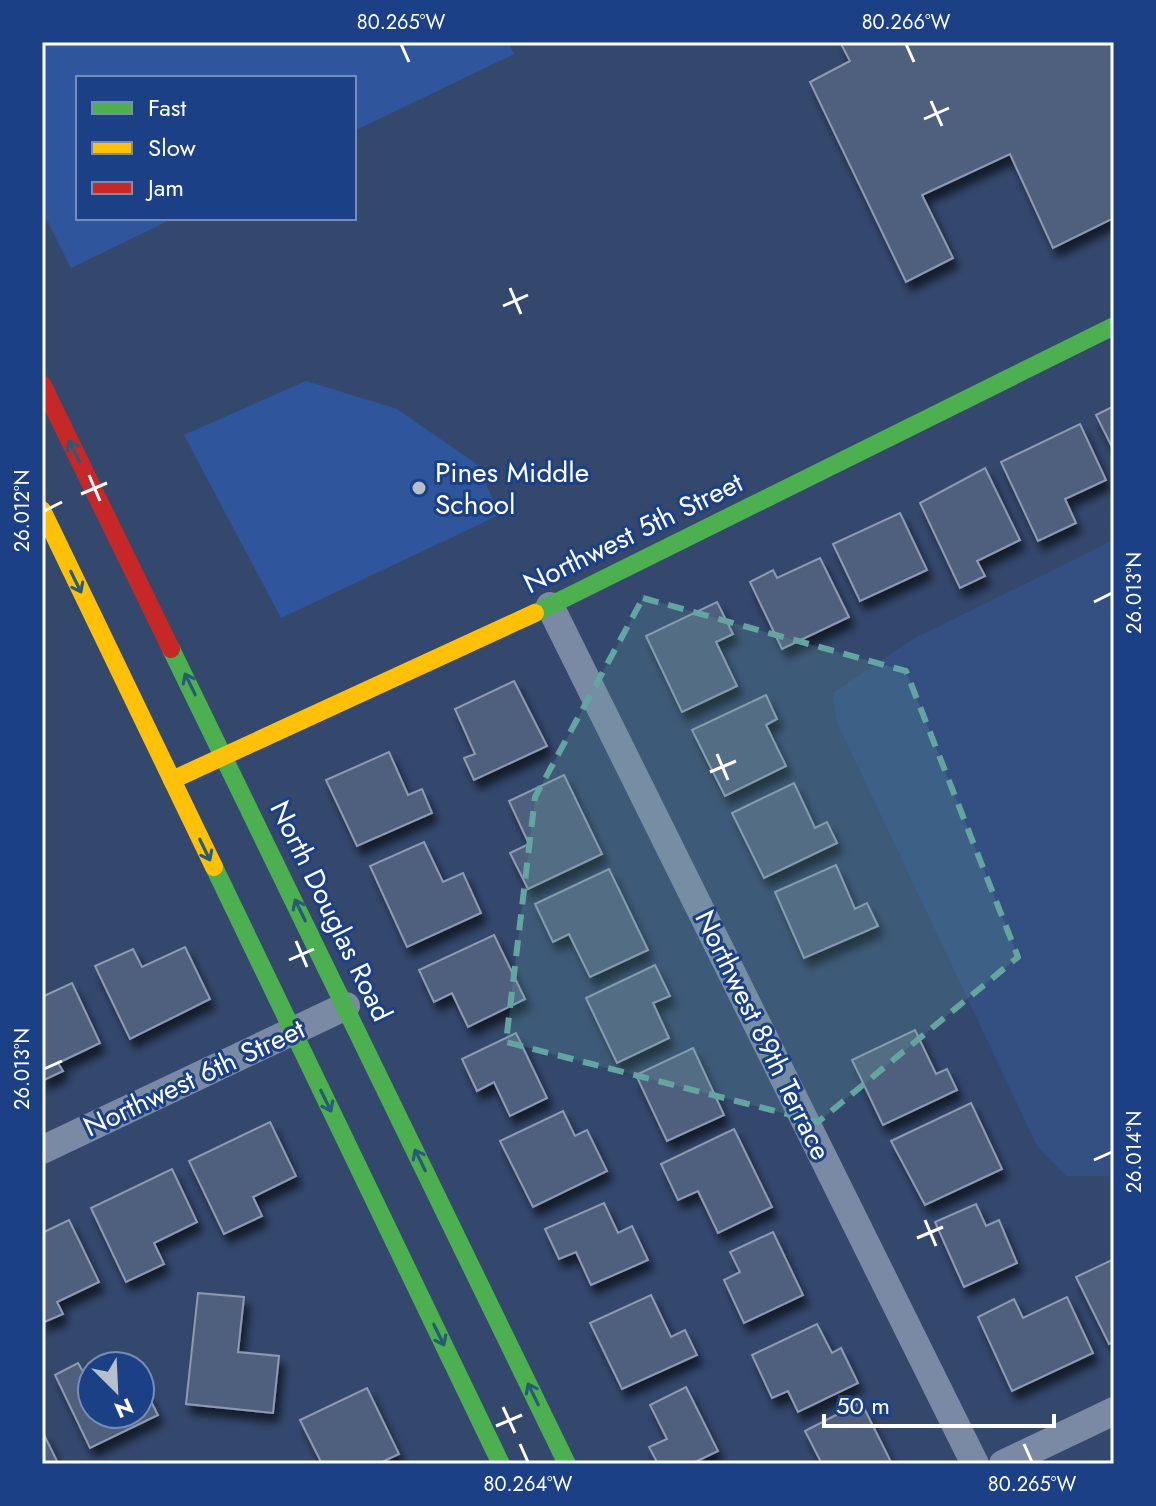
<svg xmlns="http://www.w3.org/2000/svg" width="1156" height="1506" font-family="Jost,sans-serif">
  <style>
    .green { fill: #2f569d }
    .water { fill: #344f81 }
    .building { fill: #50607e; stroke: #8e9ab1; stroke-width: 2; filter: url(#shadow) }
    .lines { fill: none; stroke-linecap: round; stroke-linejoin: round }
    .street { stroke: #7a89a4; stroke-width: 28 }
    .fast { stroke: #4caf50; stroke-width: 18 }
    .slow { stroke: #ffc107; stroke-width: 18 }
    .jam { stroke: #c62828; stroke-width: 18 }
    .oneway { stroke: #275c78 }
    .marked { fill: #63a6a1; fill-opacity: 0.2; stroke: #63a6a1; stroke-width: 6; stroke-dasharray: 16 10; stroke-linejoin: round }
    .ticks { fill: none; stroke: #fff; stroke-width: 3 }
    .poi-dot { fill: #b8bfcc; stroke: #1b4086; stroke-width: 3 }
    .labels { text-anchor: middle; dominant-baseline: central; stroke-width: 6; stroke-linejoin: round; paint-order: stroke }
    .poi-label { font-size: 28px; fill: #fff; stroke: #1b4086; text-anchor: start }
    .street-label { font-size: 28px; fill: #fff; stroke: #1b4086 }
    .neatline { fill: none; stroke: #fff; stroke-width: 3 }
    .ticks-label { font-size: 20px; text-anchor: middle; fill: #fff }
  </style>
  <defs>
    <filter id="shadow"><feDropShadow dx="5" dy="9" stdDeviation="4" flood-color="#0009"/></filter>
  </defs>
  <rect width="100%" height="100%" fill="#34486e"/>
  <g class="green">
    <polygon points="42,42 508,42 514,54 354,131 354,78 78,78 78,218 174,218 71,268 42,210"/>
    <polygon points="306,381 397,409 478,465 499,515 281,618 184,435"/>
  </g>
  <polygon class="water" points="1114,540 1114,1176 1066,1176 1037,1146 836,720 833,693 913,639"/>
  <g class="building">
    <polygon points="840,42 1114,42 1114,218 1053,248 1010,154 922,195 953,258 906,282 810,82 850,61"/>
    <polygon points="1114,406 1114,451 1096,415"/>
    <polygon points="1080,424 1106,480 1065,499 1076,523 1038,541 1001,462"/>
    <polygon points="985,468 1020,540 977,561 985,576 960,588 920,503"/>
    <polygon points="900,513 927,570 860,601 833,544"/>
    <polygon points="820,558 849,617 782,649 750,582 773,570 777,578"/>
    <polygon points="717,602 733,634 716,642 737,686 682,712 646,636"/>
    <polygon points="514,681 547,746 474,780 464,758 475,754 455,709"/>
    <polygon points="766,695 777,719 766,725 786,766 725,796 692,730"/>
    <polygon points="389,752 408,795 422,789 432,813 357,846 326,780"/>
    <polygon points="564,775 602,854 528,889 510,853 529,844 509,801"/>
    <polygon points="794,783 815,828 827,822 837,843 764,878 732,813"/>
    <polygon points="424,842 443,882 463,873 481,913 407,947 370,866"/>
    <polygon points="836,865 855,909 867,903 878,926 804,958 775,892"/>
    <polygon points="609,869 648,950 590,977 569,934 553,942 535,904"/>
    <polygon points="494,935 525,999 468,1027 452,993 434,1002 419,970"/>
    <polygon points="185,947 210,999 130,1039 95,966 133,949 142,967"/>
    <polygon points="655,965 670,996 653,1003 669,1038 617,1063 586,998"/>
    <polygon points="72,983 100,1043 58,1063 63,1071 42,1081 42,997"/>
    <polygon points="915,1030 936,1074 947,1069 957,1090 883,1125 852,1060"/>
    <polygon points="516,1033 547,1098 510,1116 494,1082 477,1091 462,1059"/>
    <polygon points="693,1048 724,1115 667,1141 636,1075"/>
    <polygon points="971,1103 1002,1169 925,1205 891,1141"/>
    <polygon points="563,1111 575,1136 587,1130 607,1171 533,1207 500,1141"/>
    <polygon points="270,1122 296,1176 253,1197 262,1216 224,1234 189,1161"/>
    <polygon points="734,1129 772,1207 718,1233 698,1191 678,1200 661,1164"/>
    <polygon points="172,1169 197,1222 154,1243 164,1264 126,1282 91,1208"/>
    <polygon points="604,1203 618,1233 632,1226 648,1260 591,1285 576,1252 559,1259 545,1229"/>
    <polygon points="976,1204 986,1226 999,1220 1017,1263 964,1287 935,1222"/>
    <polygon points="69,1220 99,1282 57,1302 63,1314 42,1323 42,1233"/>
    <polygon points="773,1232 803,1295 744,1323 724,1280 740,1272 730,1252"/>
    <polygon points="1114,1259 1114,1342 1109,1344 1076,1277"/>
    <polygon points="198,1293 244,1297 238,1352 279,1356 273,1413 186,1404"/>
    <polygon points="651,1295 671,1337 685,1330 697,1355 622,1389 590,1323"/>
    <polygon points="1067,1297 1093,1353 1012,1391 978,1317 1014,1299 1023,1318"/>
    <polygon points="817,1324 832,1353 841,1348 858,1383 798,1412 788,1391 772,1398 752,1355"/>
    <polygon points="127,1354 133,1366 103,1366"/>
    <polygon points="78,1363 85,1375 92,1372 92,1414 140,1414 140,1380 158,1415 90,1448 55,1375"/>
    <polygon points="686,1387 718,1451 691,1464 658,1464 649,1447 667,1439 650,1405"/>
    <polygon points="367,1388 399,1454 378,1464 322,1464 300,1420"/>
    <polygon points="861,1402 892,1464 822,1464 805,1431"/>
    <polygon points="42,1431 58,1463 55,1464 42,1464"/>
  </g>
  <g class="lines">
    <g class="street">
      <polyline points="550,606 975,1464"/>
      <polyline points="42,1150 346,1006"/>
      <polyline points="1003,1464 1114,1411"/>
    </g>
    <g class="fast">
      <polyline points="535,613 1114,326"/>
      <polyline points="171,649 567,1464"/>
      <polyline points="214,867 501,1464"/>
    </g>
    <g class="slow">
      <polyline points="42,510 214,867"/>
      <polyline points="172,780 535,613"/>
    </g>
    <polyline class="jam" points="42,384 171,649"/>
  </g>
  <defs><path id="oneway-shaft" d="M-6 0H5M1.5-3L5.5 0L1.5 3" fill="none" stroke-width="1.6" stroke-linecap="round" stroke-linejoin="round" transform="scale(2)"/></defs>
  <g class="oneway">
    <use href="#oneway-shaft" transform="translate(74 451) rotate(-116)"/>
    <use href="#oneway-shaft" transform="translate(76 582) rotate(64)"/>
    <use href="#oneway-shaft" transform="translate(190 684) rotate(-116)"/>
    <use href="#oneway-shaft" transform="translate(205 850) rotate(64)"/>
    <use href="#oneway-shaft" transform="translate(300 910) rotate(-116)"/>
    <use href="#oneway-shaft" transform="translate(326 1101) rotate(64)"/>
    <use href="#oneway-shaft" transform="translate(420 1160) rotate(-116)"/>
    <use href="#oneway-shaft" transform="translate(439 1335) rotate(64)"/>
    <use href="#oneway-shaft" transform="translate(533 1394) rotate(-116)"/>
  </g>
  <path class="marked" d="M 643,598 L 906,671 L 1018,957 L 818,1122 L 506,1042 L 535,797 Z"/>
  <path class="ticks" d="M 401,44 L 409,62M 906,44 L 914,62M 931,101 L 942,126M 924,119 L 949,108M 510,288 L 521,314M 503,306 L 528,295M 89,475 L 100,501M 81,494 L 107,483M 44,511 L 62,502M 1094,602 L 1112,593M 717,754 L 728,780M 710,772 L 736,761M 296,941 L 307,967M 289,960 L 314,949M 44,1069 L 62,1061M 1094,1160 L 1112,1152M 925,1220 L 936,1246M 917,1238 L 943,1227M 503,1407 L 515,1433M 496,1426 L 522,1415M 520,1444 L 528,1462M 1024,1444 L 1032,1462"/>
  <circle class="poi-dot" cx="419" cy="488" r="8"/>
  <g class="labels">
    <g class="poi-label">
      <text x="435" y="472">Pines Middle<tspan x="435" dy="32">School</tspan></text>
    </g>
    <g class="street-label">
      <text transform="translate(633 533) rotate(-26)">Northwest 5th Street</text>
      <text transform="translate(331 911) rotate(64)">North Douglas Road</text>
      <text transform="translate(763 1035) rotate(64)">Northwest 89th Terrace</text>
      <text transform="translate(194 1078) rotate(-25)">Northwest 6th Street</text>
    </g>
  </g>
  <rect width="1156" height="1506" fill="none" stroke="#1b4086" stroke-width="88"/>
  <rect x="76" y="76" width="280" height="144" fill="#1b4086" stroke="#768cb6" stroke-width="2"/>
  <rect x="92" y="102" width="40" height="12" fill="#4caf50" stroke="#768cb6" stroke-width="2"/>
  <text x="148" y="116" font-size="24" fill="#ffffff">Fast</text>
  <rect x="92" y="142" width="40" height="12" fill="#ffc107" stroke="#768cb6" stroke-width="2"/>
  <text x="148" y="156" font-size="24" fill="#ffffff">Slow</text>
  <rect x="92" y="182" width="40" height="12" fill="#c62828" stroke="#768cb6" stroke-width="2"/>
  <text x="148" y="196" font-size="24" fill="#ffffff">Jam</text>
  <g transform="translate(116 1390) rotate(156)"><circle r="38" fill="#1b4086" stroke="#768cb6" stroke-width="2"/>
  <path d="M0-6L14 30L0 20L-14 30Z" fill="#b8bfcc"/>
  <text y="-12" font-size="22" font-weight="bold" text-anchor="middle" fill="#ffffff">N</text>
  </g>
  <path d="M824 1414v12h230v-12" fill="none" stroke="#ffffff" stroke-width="4"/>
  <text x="836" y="1414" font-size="24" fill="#ffffff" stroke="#1b4086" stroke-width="6" paint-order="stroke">50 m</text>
  <rect x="44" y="44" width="1068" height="1418" class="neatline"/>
  <g class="ticks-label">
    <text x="401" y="29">80.265°W</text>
    <text x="906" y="29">80.266°W</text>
    <text transform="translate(22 511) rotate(-90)" y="7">26.012°N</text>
    <text transform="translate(1134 593) rotate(-90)" y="7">26.013°N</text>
    <text transform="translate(22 1069) rotate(-90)" y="7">26.013°N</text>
    <text transform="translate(1134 1152) rotate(-90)" y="7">26.014°N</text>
    <text x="528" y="1491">80.264°W</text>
    <text x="1032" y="1491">80.265°W</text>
  </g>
</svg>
